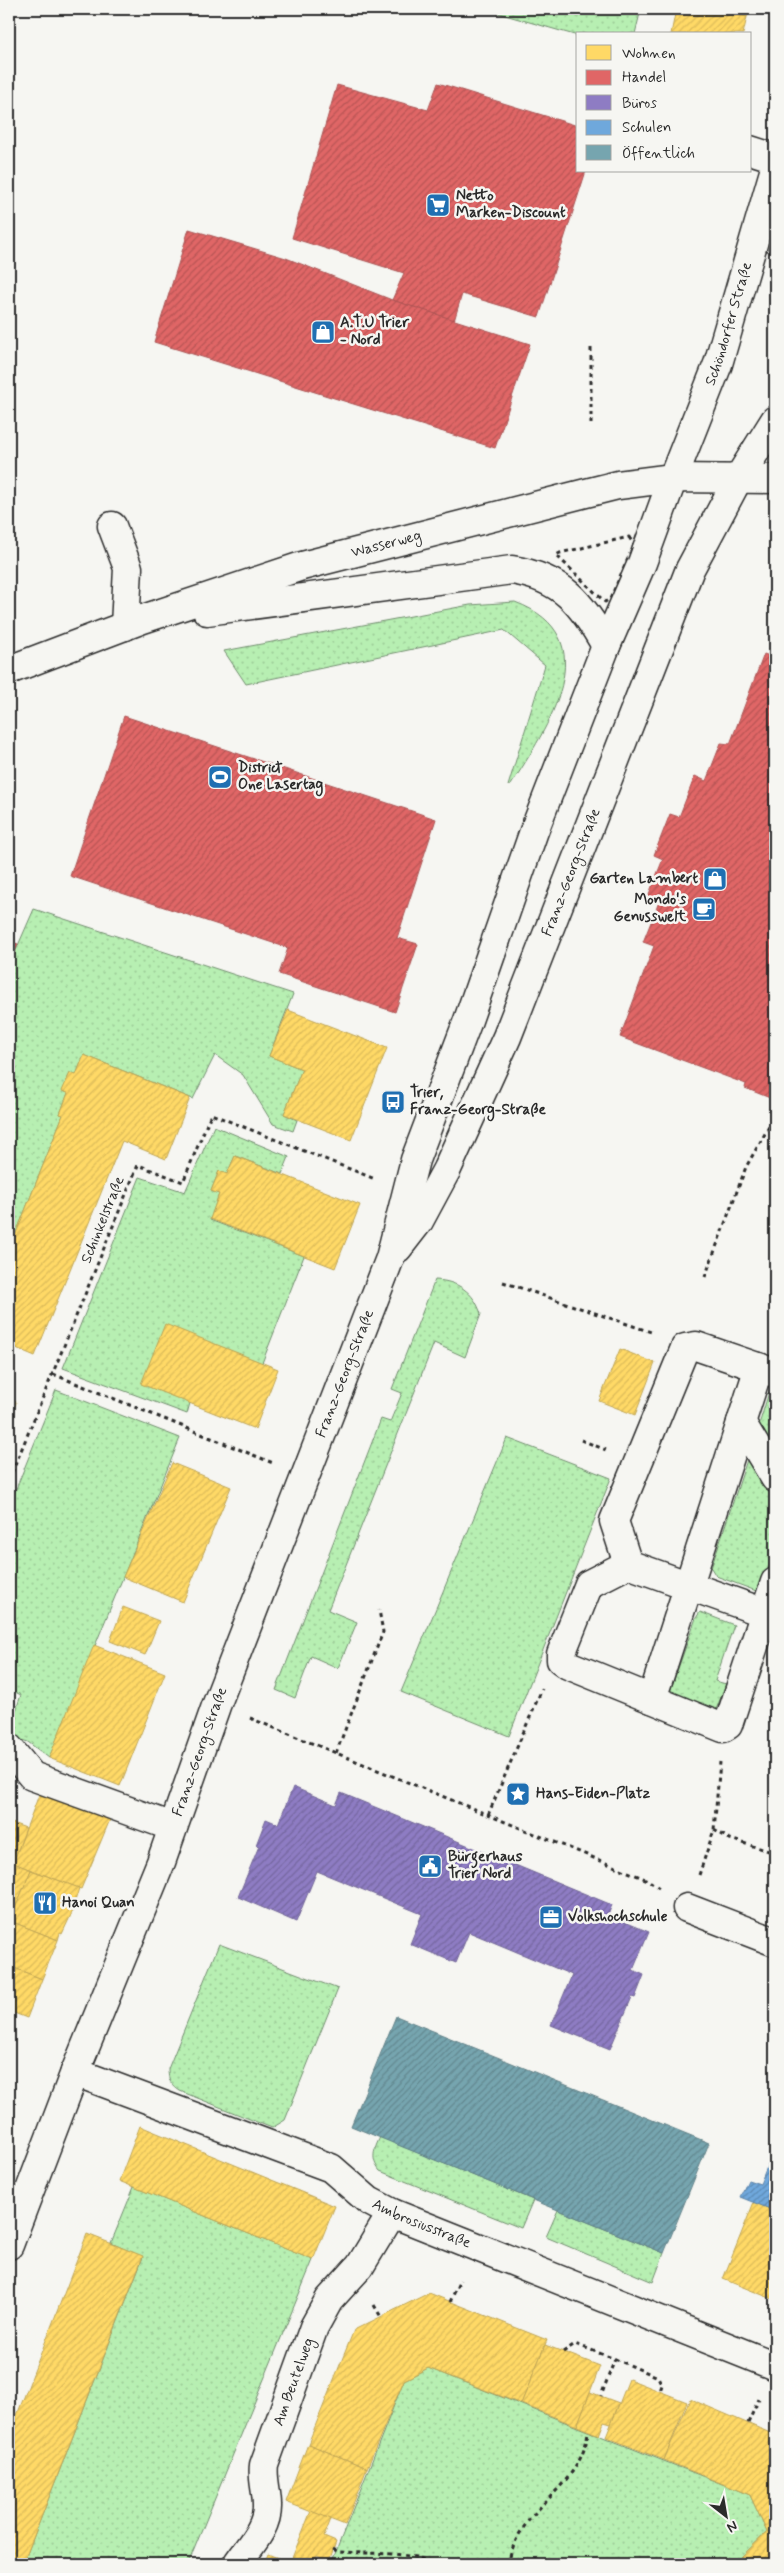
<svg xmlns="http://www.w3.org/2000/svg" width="784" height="2573" font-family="Mynerve,sans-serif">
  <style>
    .green { fill: url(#green-dots); stroke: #718d6e }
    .homes { fill: url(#homes-hatch); stroke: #bfa554 }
    .shops { fill: url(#shops-hatch); stroke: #aa5454 }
    .offices { fill: url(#offices-hatch); stroke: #706495 }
    .schools { fill: url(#schools-hatch); stroke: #5b82a7 }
    .public { fill: url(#public-hatch); stroke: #608087 }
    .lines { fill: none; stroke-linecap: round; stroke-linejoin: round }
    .minor-casing { stroke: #2b2b2b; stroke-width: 31 }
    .major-casing { stroke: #2b2b2b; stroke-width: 31 }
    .path { stroke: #2b2b2b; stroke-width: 3; stroke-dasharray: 4 4; stroke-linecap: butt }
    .minor { stroke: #f6f6f2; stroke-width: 28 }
    .major { stroke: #f6f6f2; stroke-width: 28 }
    .labels { text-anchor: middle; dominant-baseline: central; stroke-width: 5; stroke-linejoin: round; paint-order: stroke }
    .poi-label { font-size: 15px; font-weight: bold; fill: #2b2b2b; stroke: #f6f6f2; text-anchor: start }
    .street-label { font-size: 15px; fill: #2b2b2b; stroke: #f6f6f2 }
  </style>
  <defs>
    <pattern id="green-dots" width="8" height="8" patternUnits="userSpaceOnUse" patternTransform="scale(1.25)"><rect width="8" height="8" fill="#b7efb2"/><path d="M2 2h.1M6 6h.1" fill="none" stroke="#9ecd99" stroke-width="1.8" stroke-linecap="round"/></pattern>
    <pattern id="homes-hatch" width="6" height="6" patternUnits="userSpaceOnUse" patternTransform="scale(1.25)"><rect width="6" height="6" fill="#ffd966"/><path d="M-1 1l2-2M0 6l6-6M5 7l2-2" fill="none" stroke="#dbba59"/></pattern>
    <pattern id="shops-hatch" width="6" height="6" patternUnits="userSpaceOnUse" patternTransform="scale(1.25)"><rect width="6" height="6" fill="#e06666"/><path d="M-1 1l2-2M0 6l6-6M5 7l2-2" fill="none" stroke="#b65454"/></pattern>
    <pattern id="offices-hatch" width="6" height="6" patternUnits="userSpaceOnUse" patternTransform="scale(1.25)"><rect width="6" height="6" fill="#8e7cc3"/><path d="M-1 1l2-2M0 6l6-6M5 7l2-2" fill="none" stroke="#74669f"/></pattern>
    <pattern id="schools-hatch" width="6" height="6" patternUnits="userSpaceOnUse" patternTransform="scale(1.25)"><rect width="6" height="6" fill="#6fa8dc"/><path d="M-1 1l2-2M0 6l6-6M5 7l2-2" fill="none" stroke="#5b89b3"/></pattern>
    <pattern id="public-hatch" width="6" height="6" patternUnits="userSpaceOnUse" patternTransform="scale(1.25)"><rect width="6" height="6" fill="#76a5af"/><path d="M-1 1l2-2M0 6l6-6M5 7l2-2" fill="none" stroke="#61878f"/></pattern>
  </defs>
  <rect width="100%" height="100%" fill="#f6f6f2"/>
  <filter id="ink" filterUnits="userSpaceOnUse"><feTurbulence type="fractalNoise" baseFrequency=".02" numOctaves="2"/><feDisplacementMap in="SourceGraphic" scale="10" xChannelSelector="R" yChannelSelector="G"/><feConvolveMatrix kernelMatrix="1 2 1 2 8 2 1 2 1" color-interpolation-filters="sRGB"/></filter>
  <g filter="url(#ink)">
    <g class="green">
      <polygon points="484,9 641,9 635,34 578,34 578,36"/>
      <path d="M 515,602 C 609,637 547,728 511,785 L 508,786 L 545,665 L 504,630 L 246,684 L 224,651 L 470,605 Z"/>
      <polygon points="34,909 293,994 269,1056 302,1069 284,1114 297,1120 293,1131 273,1124 243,1075 215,1055 193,1099 84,1055 76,1075 70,1073 63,1091 68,1093 60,1114 63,1115 9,1251 9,966"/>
      <polygon points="214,1126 289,1157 282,1174 235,1156 227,1174 219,1171 211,1191 219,1194 210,1220 304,1256 262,1363 165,1325 142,1384 190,1403 187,1414 63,1368 140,1177 185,1192"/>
      <path d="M 435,1280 C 458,1281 474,1292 481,1314 L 465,1357 L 434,1343 L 328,1610 L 357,1622 L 338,1668 L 311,1656 L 295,1698 L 276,1690 L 381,1419 L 390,1422 L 402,1393 L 392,1389 Z"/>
      <polygon points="775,1386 775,1458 758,1428 769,1392"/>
      <polygon points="56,1390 180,1438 49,1758 28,1742 9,1736 9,1730 21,1695 9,1689 9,1506"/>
      <polygon points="507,1438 611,1478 509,1736 401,1692"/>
      <polygon points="748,1457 752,1459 775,1499 775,1552 759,1592 716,1576 711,1568"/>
      <polygon points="700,1612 734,1625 715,1681 726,1684 714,1715 670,1694 670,1691 696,1618"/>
      <path d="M 219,1944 L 338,1989 L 285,2120 L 272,2128 L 180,2091 C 171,2085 168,2080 168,2069 Z"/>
      <path d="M 380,2137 L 533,2200 L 521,2228 L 380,2171 C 370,2159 374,2150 380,2137 Z"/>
      <polygon points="134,2187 313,2260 188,2564 23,2564 143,2257 111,2243"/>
      <polygon points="558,2210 664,2253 653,2282 546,2237"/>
      <polygon points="428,2368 750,2495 767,2532 734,2564 331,2564 404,2380"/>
    </g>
    <g class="homes">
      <polygon points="676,9 716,9 747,17 743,34 671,34"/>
      <polygon points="716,9 749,9 747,17"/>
      <polygon points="288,1010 387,1048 351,1140 284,1114 302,1069 269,1056"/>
      <polygon points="84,1055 190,1098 166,1159 122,1141 35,1356 9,1345 9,1251 63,1115 60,1114 68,1093 62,1091 70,1073 76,1075"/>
      <polygon points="235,1156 360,1205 335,1268 210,1219 219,1194 211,1191 219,1171 227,1174"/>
      <polygon points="165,1324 278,1369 255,1429 141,1384"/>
      <polygon points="620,1349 655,1363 635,1415 599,1401"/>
      <polygon points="9,1399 16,1402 9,1421"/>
      <polygon points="172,1463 231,1487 183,1602 123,1577"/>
      <polygon points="123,1607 159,1621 145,1655 110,1641"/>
      <polygon points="94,1645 165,1673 120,1786 49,1758"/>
      <polygon points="40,1792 111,1817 81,1889 13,1863"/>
      <polygon points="9,1822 26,1828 13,1863 9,1861"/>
      <polygon points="9,1861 31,1870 10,1921 9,1921"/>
      <polygon points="31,1870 79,1888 75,1901 77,1902 62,1934 60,1933 58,1940 10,1921"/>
      <polygon points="10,1921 58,1940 42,1979 9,1966"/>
      <polygon points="9,1966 42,1979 27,2018 9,2011"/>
      <polygon points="140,2126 335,2206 313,2260 119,2181"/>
      <polygon points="754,2202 775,2211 775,2300 723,2279"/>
      <polygon points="87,2234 143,2256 23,2564 9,2564 9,2436"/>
      <polygon points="429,2293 547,2340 521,2404 428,2368 404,2380 367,2468 308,2444 354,2330"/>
      <polygon points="545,2345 600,2366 577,2426 521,2404"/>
      <polygon points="629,2379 687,2402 664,2460 606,2437"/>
      <polygon points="590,2392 619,2403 611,2424 604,2422 599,2435 577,2426"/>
      <polygon points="690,2399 775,2435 775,2564 734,2564 767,2532 750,2495 664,2460"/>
      <polygon points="308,2444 367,2468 345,2525 286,2502"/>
      <polygon points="311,2511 331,2519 324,2537 336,2542 329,2561 317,2556 313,2564 293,2564 290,2563"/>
      <polygon points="268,2554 290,2563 293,2564 264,2564"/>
    </g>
    <g class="shops">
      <polygon points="438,83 578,126 578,171 586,171 539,317 462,294 454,321 392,300 404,273 292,238 337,85 428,110"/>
      <polygon points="189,229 286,258 392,300 530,344 495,448 154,342"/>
      <polygon points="764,654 775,658 775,1100 745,1088 746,1084 620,1037 654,946 643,942 659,902 647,899 663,859 654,855 670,814 679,817 695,776 706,781 721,743 730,744"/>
      <polygon points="124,716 436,819 397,938 418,944 395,1012 279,974 288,948 70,876"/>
      <polygon points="9,941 18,944 9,966"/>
    </g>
    <polygon class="offices" points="293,1787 336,1805 341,1793 612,1905 608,1915 649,1932 633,1970 644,1975 635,1998 632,1997 610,2049 551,2025 572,1975 469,1932 456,1963 410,1944 422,1914 317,1871 296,1922 238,1897 259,1846 256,1845 266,1819 278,1824"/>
    <polygon class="schools" points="775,2147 775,2211 740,2197 748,2180 760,2184"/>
    <polygon class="public" points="396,2016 709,2143 664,2253 351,2126"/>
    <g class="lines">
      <g class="minor-casing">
        <g id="minor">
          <polyline points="750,150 775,158"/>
          <polyline points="112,526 128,568 125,626"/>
          <path id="s1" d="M 398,1248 L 419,1221 L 447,1169 L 507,1037 L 690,569 L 738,479"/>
          <polyline points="775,1373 696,1346 685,1348 614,1521 628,1564 589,1584 561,1654 561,1660 568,1665 723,1728 728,1725 775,1582"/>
          <polyline points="741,1422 775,1478"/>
          <polyline points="628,1564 765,1613"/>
          <polyline points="652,1699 759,1367"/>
          <polyline points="9,1748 32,1776 173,1827"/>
          <polyline points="687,1908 775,1942"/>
          <path id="s2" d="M 75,2072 L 331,2168 L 369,2201 L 392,2213 L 775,2366"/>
          <path id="s3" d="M 9,2245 L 75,2072 L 161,1862 L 216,1706 L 390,1258 L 415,1160 L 467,1023 L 534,831 L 606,646 L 642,563 L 673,478"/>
          <path id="s4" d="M 237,2564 C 249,2546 268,2528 267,2505 C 267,2491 262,2479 264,2465 L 314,2327 L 329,2300 L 360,2266 L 392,2213"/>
        </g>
      </g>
      <g class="major-casing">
        <g id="major">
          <path id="s5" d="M 673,478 L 718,364 L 775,168"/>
          <polyline points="738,479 775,420"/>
          <path d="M 207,611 L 512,570 C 562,578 582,603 606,646"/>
          <path id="s6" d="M 9,670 L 143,619 L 302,566 L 582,494 L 618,485 L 673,478 L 775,479"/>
        </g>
      </g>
      <g class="path">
        <polyline points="591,348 591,427"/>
        <polygon points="629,537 634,545 610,599 605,602 556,555 560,553"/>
        <polyline points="705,1277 746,1167 775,1116"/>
        <polyline points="503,1282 654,1333"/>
        <polyline points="53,1374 273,1463"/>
        <polyline points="581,1440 606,1450"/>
        <polyline points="9,1480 138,1165 183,1182 211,1114 375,1179"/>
        <polyline points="250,1718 648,1880 659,1888"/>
        <polyline points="336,1753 383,1632 379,1610"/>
        <polyline points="488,1815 542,1689"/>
        <polyline points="714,1830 730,1839 775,1853"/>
        <polyline points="699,1875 714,1830 720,1762"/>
        <polyline points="450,2302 460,2280"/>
        <polyline points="374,2305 381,2317"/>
        <polyline points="563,2352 575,2344 615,2359 601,2396"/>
        <polyline points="615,2359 658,2377 662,2385 660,2391"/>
        <polyline points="748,2423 759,2399"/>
        <polyline points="333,2549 339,2552 394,2554 416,2557 438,2564"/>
        <path d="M 514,2564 L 510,2557 C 522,2505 583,2487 588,2431"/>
      </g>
      <use href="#minor" class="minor"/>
      <use href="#major" class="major"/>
    </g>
  </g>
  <defs>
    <g id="supermarket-square" transform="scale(1.25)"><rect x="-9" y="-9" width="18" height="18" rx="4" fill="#1f6fb2" stroke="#f6f6f2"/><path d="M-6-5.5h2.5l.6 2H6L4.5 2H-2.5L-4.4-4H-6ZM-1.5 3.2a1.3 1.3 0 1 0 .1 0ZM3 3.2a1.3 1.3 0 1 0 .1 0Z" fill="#fff"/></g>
    <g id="shop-square" transform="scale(1.25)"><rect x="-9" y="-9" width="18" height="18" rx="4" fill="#1f6fb2" stroke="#f6f6f2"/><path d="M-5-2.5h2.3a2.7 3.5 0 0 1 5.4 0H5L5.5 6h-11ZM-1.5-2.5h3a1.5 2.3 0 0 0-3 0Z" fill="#fff"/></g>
    <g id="stadium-square" transform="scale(1.25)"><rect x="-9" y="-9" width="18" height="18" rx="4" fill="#1f6fb2" stroke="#f6f6f2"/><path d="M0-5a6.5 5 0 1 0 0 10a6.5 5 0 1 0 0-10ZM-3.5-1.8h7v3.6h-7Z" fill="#fff"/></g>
    <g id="cafe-square" transform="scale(1.25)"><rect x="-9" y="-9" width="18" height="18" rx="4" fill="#1f6fb2" stroke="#f6f6f2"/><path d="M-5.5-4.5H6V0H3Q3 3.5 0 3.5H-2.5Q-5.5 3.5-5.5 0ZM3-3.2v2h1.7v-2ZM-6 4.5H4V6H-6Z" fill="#fff"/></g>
    <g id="bus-square" transform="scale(1.25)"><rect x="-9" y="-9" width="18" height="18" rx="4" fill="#1f6fb2" stroke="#f6f6f2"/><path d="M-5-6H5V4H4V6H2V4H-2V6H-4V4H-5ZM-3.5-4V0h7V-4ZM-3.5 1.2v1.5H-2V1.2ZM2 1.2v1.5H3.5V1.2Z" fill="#fff"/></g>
    <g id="sight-square" transform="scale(1.25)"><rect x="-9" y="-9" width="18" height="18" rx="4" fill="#1f6fb2" stroke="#f6f6f2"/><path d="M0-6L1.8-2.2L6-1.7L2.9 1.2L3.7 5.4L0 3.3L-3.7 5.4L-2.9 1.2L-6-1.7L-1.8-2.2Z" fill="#fff"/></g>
    <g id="civic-square" transform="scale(1.25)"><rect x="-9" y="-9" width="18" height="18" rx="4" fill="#1f6fb2" stroke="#f6f6f2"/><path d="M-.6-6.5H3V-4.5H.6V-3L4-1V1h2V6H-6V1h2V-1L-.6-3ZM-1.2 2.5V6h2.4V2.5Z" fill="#fff"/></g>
    <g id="restaurant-square" transform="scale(1.25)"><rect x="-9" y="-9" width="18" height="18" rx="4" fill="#1f6fb2" stroke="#f6f6f2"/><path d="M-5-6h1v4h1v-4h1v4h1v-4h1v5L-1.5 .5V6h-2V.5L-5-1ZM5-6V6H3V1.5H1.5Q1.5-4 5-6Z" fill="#fff"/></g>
    <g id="office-square" transform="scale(1.25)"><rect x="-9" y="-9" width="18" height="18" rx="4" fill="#1f6fb2" stroke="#f6f6f2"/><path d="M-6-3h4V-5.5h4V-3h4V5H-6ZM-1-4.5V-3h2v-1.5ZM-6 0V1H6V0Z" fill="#fff"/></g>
  </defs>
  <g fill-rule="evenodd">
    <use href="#supermarket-square" x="438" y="205"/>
    <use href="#shop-square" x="323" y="332"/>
    <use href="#stadium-square" x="220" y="777"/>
    <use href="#shop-square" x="715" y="879"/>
    <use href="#cafe-square" x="704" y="909"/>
    <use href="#bus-square" x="393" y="1102"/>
    <use href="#sight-square" x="518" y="1794"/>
    <use href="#civic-square" x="430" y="1866"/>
    <use href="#restaurant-square" x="45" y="1903"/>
    <use href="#office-square" x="551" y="1917"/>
  </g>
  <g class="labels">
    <g class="poi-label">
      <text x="456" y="196">Netto<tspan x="456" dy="17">Marken-Discount</tspan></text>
      <text x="340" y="323">A.T.U Trier<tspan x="340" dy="17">- Nord</tspan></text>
      <text x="238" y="768">District<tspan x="238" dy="17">One Lasertag</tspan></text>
      <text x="698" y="879" text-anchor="end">Garten Lambert</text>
      <text x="686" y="900" text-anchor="end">Mondo's<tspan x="686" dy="17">Genusswelt</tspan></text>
      <text x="410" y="1093">Trier,<tspan x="410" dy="17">Franz-Georg-Straße</tspan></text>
      <text x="536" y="1794">Hans-Eiden-Platz</text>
      <text x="448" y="1857">Bürgerhaus<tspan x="448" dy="17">Trier Nord</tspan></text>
      <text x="62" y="1903">Hanoi Quan</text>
      <text x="568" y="1917">Volkshochschule</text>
    </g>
    <g class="street-label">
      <text stroke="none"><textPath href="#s5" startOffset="164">Schöndorfer Straße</textPath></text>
      <text stroke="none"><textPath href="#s6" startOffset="398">Wasserweg</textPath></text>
      <text stroke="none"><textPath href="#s1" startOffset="415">Franz-Georg-Straße</textPath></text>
      <text transform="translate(103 1220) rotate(-68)">Schinkelstraße</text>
      <text stroke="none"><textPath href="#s3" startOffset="934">Franz-Georg-Straße</textPath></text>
      <text stroke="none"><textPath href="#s3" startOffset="529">Franz-Georg-Straße</textPath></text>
      <text stroke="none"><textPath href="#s2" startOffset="381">Ambrosiusstraße</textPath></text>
      <text stroke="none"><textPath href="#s4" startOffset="196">Am Beutelweg</textPath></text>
    </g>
  </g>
  <rect width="784" height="2573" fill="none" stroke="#f6f6f2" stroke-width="30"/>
  <rect x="15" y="15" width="754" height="2543" fill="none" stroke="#2b2b2b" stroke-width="2" filter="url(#ink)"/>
  <rect x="576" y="32" width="175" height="140" fill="#f6f6f2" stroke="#a5a5a2"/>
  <rect x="586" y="45" width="25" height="15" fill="#ffd966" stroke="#a5a5a2"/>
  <text x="622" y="58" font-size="15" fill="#2b2b2b">Wohnen</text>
  <rect x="586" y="70" width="25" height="15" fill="#e06666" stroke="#a5a5a2"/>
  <text x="622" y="82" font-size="15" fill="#2b2b2b">Handel</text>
  <rect x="586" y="95" width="25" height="15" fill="#8e7cc3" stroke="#a5a5a2"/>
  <text x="622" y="108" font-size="15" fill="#2b2b2b">Büros</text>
  <rect x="586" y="120" width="25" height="15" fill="#6fa8dc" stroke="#a5a5a2"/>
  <text x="622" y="132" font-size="15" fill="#2b2b2b">Schulen</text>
  <rect x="586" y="145" width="25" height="15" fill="#76a5af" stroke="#a5a5a2"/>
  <text x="622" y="158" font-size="15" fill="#2b2b2b">Öffentlich</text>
  <g transform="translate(726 2516) rotate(149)" stroke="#f6f6f2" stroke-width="4" paint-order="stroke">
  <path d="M0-4L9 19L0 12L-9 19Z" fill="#2b2b2b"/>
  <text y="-8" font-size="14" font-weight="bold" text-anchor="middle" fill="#2b2b2b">N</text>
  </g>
</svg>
